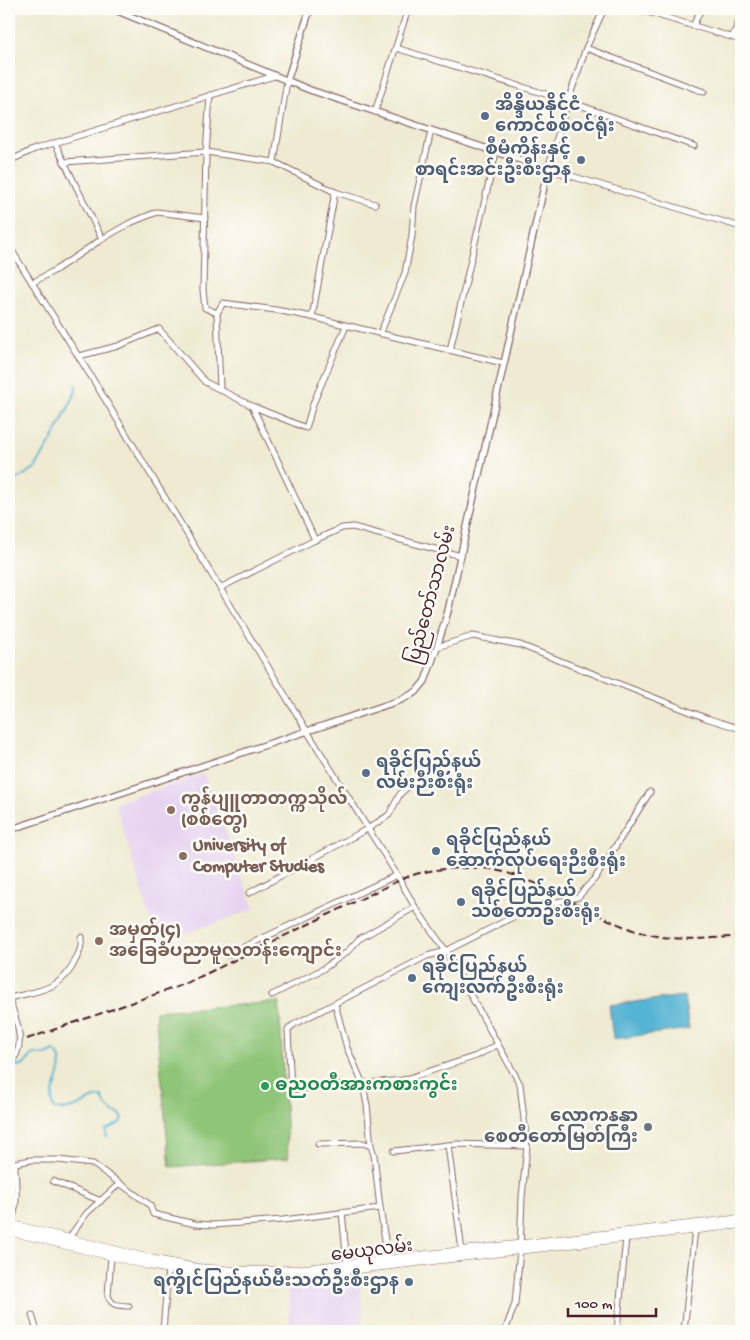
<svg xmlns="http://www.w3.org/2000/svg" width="750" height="1340" font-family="'Gochi Hand','Noto Sans Myanmar',sans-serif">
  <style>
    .built { fill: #e5d3f0 }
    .green { fill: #8fc578; stroke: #6c7252 }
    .water { fill: #55b3d3; stroke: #50697f }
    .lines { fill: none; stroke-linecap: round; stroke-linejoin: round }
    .stream { stroke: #55b3d3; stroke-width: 2 }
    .minor-casing { stroke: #846665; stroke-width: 7 }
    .tertiary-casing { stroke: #846665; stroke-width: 8 }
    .primary-casing { stroke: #846665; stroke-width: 9 }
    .minor { stroke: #fff; stroke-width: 5 }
    .tertiary { stroke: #fff; stroke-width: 5.5 }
    .primary { stroke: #fff; stroke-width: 8 }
    .rail { stroke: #4a1f2b; stroke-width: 2; stroke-dasharray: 8 4; stroke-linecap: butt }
    .service-dot { fill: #5c6f8a; stroke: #fdfcf7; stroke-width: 2 }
    .education-dot { fill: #8d6e63; stroke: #fdfcf7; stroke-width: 2 }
    .leisure-dot { fill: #2e9e5b; stroke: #fdfcf7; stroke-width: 2 }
    .worship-dot { fill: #6b7280; stroke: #fdfcf7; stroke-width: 2 }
    .labels { text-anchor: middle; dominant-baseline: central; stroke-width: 5; stroke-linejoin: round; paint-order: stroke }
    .service-label { font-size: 18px; font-weight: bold; fill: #4e5e75; stroke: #fdfcf7; text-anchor: start }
    .street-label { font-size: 18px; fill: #4a1f2b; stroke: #fdfcf7 }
    .education-label { font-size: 18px; font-weight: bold; fill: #785e54; stroke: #fdfcf7; text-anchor: start }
    .leisure-label { font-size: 18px; font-weight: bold; fill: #27864d; stroke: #fdfcf7; text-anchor: start }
    .worship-label { font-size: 18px; font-weight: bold; fill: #5b616d; stroke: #fdfcf7; text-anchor: end }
  </style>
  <rect width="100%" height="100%" fill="#fdfcf7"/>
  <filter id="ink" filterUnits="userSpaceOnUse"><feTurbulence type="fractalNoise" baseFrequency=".02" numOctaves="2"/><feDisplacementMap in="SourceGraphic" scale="10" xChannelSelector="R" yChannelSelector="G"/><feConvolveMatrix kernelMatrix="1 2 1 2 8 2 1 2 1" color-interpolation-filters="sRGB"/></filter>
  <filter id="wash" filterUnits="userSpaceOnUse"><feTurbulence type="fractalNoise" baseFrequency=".0096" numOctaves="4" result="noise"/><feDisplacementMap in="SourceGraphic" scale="20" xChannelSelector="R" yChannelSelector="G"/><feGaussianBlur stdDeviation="1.12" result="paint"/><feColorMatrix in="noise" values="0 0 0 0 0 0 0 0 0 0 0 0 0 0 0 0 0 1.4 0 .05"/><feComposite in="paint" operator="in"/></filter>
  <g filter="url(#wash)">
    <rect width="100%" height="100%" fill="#efead1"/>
    <g class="built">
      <polygon points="204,774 254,909 158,943 115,803"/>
      <polygon points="359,1272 364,1331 290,1331 288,1279"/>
    </g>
    <polygon class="green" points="279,1002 288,1158 170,1167 155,1011"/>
    <polygon class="water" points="684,996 689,1029 613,1039 609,1005"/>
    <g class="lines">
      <g class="stream">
        <polyline points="9,484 35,468 52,440 75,394 76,385"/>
        <path d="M 9,1060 L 18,1066 L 24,1065 L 33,1054 L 46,1055 L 54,1051 C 73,1064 45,1092 54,1109 C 62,1110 71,1109 78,1106 C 86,1102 92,1097 102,1097 C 106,1107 109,1112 120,1114 L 122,1118 L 120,1123 L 106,1130 L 107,1137"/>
      </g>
    </g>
  </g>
  <g filter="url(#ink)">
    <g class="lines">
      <g class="minor-casing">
        <g id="minor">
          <polyline points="604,9 586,48 568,101 548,169 741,227"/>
          <polyline points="637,9 741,40"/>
          <polyline points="693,26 701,9"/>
          <polyline points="732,37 741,18"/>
          <polyline points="396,48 568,101 694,146"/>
          <polyline points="586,48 704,92"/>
          <polyline points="210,95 206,154 203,290 205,308 217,313 223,303 276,310 312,317 503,363"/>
          <polyline points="375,112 408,9"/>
          <polyline points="55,143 102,239"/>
          <polyline points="9,161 35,149 274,76"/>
          <polyline points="64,162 206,152 274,162 335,192 312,317"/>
          <polyline points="274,162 287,81"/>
          <polyline points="335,192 375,204"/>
          <polyline points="9,246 92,378 307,731 397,875 415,907 446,951 520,1084 527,1146 522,1197 520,1250 515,1304 505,1331"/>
          <polyline points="32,283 57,269 102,239 130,223 157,212 205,218"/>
          <polyline points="217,313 220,389"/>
          <polyline points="380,334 405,273 412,236 414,206 431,131"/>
          <polyline points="450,350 496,152"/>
          <polyline points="79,356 118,346 159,329 205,382 252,406 306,428 313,404 346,326"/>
          <polyline points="315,540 342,528 353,527 461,556"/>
          <polyline points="220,588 315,540 252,406"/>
          <polyline points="437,647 473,636 520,645 706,718 741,729"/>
          <polyline points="249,893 369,828 389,815 400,794 430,767"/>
          <polyline points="227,955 397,875"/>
          <polyline points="272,995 323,969 347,952 359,939 415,907"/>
          <path d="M 9,998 C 38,991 63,990 76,959 C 80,951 82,946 81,937"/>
          <path d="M 9,998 C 14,1015 24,1036 17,1053 C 15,1058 11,1062 9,1067"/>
          <polyline points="335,1004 347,1048 363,1084 367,1105 371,1146"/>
          <polyline points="497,1045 476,1056 403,1080 291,1090 288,1030 293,1025 427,956 446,951 515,916 549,904 578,897 596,877 650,792"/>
          <polyline points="318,1144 363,1143 371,1146 374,1155 380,1208 388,1259"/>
          <polyline points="448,1145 462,1251"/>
          <polyline points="394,1151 457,1144 527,1146"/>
          <polyline points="53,1181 101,1201"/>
          <polyline points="342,1212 347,1264"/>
          <path d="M 10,1224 C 20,1202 15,1186 15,1163 L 31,1160 L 58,1160 L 93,1164 L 150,1205 L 153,1214 L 195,1224 L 213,1225 L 283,1220 L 380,1208"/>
          <polyline points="68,1239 87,1213 120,1183"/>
          <path d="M 111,1255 L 108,1296 C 113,1307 118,1305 129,1306"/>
          <polyline points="32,1315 37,1331"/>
          <polyline points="163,1331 168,1269"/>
          <polyline points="617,1331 626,1237"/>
          <polyline points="684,1331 695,1229"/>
        </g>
      </g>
      <g class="tertiary-casing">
        <g id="tertiary">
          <polyline points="287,81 310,9"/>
          <polyline points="9,830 401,700 416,692 425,681 437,647 448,611 548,169 310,90 113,9"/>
        </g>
      </g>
      <g class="primary-casing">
        <g id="primary">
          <polyline points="9,1224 150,1259 197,1268 235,1271 273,1271 305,1269 741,1219"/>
          <polyline points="9,1231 149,1265 195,1274 235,1278 273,1278 306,1275 741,1224"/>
        </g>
      </g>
      <use href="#minor" class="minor"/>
      <use href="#tertiary" class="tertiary"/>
      <use href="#primary" class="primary"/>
      <path class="rail" d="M 27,1039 L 185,984 L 400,880 C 420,871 438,869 459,868 C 469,868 480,867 490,869 C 542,878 586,914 636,931 C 670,942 706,939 741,936"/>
    </g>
  </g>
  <g class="service-dot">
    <circle cx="485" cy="116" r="5"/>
    <circle cx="581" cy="160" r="5"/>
    <circle cx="366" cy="773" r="5"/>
    <circle cx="436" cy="851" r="5"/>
    <circle cx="461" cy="902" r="5"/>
    <circle cx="412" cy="978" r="5"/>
    <circle cx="409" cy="1282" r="5"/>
  </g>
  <g class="education-dot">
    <circle cx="171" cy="810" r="5"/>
    <circle cx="183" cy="856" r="5"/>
    <circle cx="99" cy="941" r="5"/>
  </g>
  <circle class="leisure-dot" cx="265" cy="1086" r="5"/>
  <circle class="worship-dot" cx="648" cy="1127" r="5"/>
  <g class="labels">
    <g class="service-label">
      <text x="495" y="106">အိန္ဒိယနိုင်ငံ<tspan x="495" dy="21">ကောင်စစ်ဝင်ရုံး</tspan></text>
      <text x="571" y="150" text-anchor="end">စီမံကိန်းနှင့်<tspan x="571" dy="21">စာရင်းအင်းဦးစီးဌာန</tspan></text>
      <text x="376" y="763">ရခိုင်ပြည်နယ်<tspan x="376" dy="21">လမ်းဉီးစီးရုံး</tspan></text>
      <text x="446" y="841">ရခိုင်ပြည်နယ်<tspan x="446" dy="21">ဆောက်လုပ်ရေးဉီးစီးရုံး</tspan></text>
      <text x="471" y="892">ရခိုင်ပြည်နယ်<tspan x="471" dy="21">သစ်တောဦးစီးရုံး</tspan></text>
      <text x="422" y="968">ရခိုင်ပြည်နယ်<tspan x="422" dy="21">ကျေးလက်ဦးစီးရုံး</tspan></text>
      <text x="399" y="1282" text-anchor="end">ရက္ခိုင်ပြည်နယ်မီးသတ်ဦးစီးဌာန</text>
    </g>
    <g class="street-label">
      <text transform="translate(433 595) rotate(-75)">ပြည်တော်သာလမ်း</text>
      <text transform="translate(372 1252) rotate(-7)">မေယုလမ်း</text>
    </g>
    <g class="education-label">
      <text x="181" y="800">ကွန်ပျူတာတက္ကသိုလ်<tspan x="181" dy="21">(စစ်တွေ)</tspan></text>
      <text x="193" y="846">University of<tspan x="193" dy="21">Computer Studies</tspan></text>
      <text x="109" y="931">အမှတ်(၄)<tspan x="109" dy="21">အခြေခံပညာမူလတန်းကျောင်း</tspan></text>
    </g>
    <g class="leisure-label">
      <text x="275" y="1086">ဓညဝတီအားကစားကွင်း</text>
    </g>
    <g class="worship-label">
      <text x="638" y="1117">လောကနန္ဒာ<tspan x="638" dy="21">စေတီတော်မြတ်ကြီး</tspan></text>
    </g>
  </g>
  <rect width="750" height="1340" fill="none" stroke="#fdfcf7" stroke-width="30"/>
  <path d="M568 1308v8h88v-8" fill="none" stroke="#4a1f2b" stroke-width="2.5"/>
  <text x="575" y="1308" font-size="15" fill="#4a1f2b" stroke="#fdfcf7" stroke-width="4" paint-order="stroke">100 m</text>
</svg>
